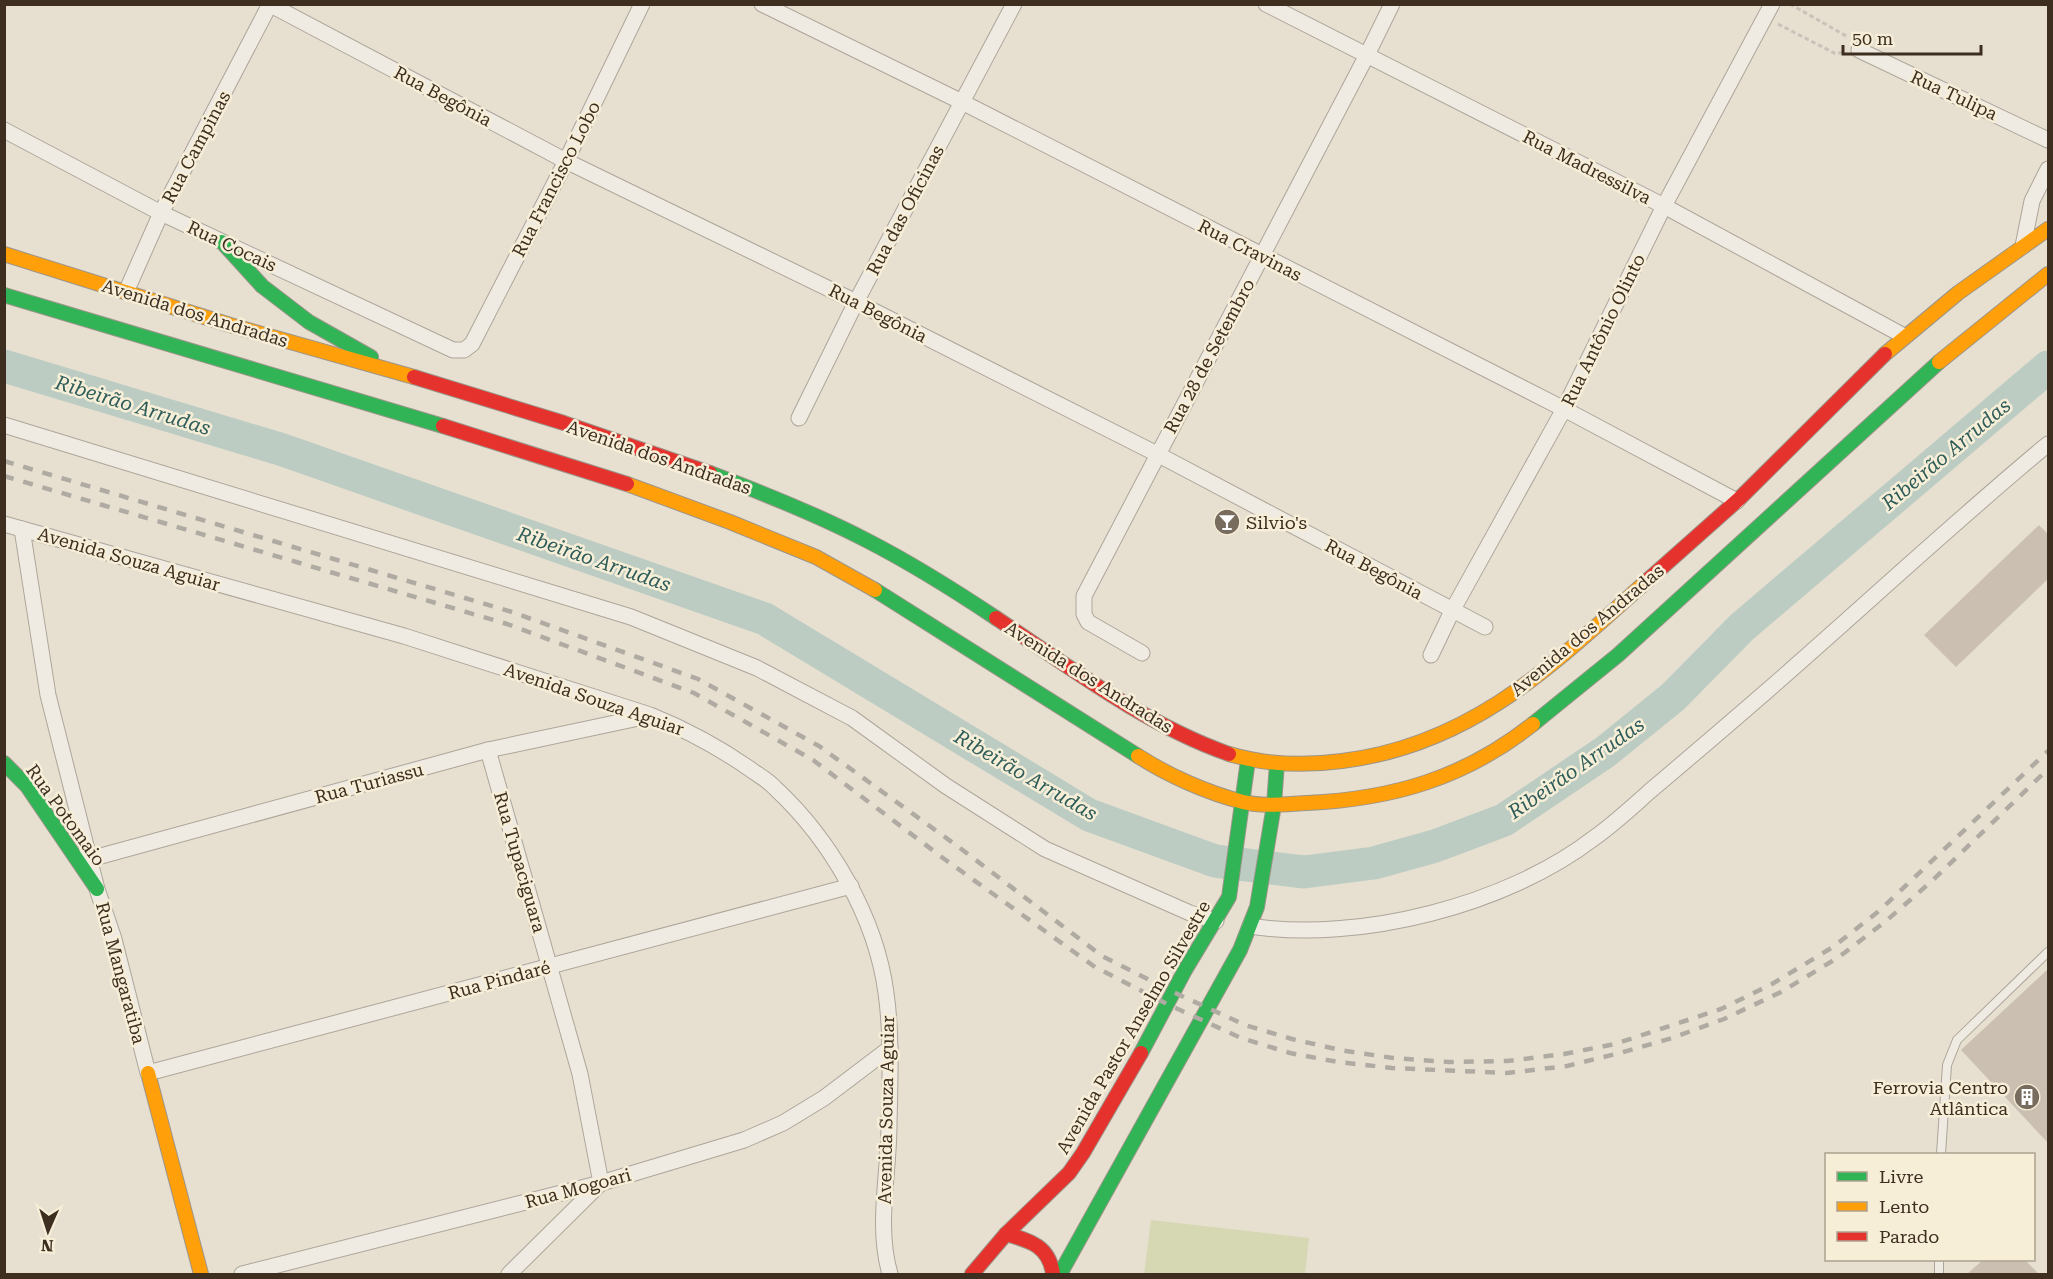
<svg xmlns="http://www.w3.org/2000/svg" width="2053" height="1279" font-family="'Roboto Serif',serif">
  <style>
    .green { fill: #d6d7b3 }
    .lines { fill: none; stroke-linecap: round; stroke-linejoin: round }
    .river { stroke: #bcccc2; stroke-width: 33 }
    .building { fill: #cbbfb2 }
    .lane-casing { stroke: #ada599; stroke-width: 10 }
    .street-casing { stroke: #ada599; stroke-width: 17 }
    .fast-casing { stroke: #9c958a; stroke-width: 16 }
    .slow-casing { stroke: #9c958a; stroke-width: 16 }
    .jam-casing { stroke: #9c958a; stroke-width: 16 }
    .path { stroke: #c8c2b9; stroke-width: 3; stroke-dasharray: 4.5 3; stroke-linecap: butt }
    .lane { stroke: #efebe3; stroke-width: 8 }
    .street { stroke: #efebe3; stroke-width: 15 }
    .fast { stroke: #30b455; stroke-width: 14 }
    .slow { stroke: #ff9f0a; stroke-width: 14 }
    .jam { stroke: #e5322d; stroke-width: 14 }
    .rail { stroke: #afaaa2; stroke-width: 4.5; stroke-dasharray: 10 10; stroke-linecap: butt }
    .labels { text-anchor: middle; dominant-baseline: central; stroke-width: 5; stroke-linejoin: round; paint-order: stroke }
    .street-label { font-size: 18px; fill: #3d2e20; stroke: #f7eed8 }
    .poi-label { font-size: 18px; fill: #3d2e20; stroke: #f7eed8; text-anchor: start }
    .water-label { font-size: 20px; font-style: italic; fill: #2f5d5a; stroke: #f7eed8 }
  </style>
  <rect width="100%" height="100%" fill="#e7e0d1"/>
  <polygon class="green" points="1151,1220 1309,1238 1305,1274 1144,1274"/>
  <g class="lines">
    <polyline class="river" points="4,366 283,450 765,619 1089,815 1215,861 1304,872 1374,863 1435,846 1504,820 1605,752 1673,697 1742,627 2048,367"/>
  </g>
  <g class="building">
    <polygon points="2039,525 2048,534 2048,579 1956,667 1924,635"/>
    <polygon points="2048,969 2048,1143 1961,1050"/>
    <polygon points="1983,1260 2025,1260 2039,1274 1967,1274"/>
  </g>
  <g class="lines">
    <g class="lane-casing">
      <g id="lane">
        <polyline points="1941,1154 1947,1065 1957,1040 2048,952"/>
        <polyline points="1939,1274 1939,1260"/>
      </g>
    </g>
    <g class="street-casing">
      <g id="street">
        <polyline points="269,4 566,161 856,302 1157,454 1485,627"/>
        <polyline points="762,4 962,102 1564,409 1737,501"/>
        <polyline points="1266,4 1664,206 1904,336"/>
        <polyline points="1859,50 2048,140"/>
        <polyline points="4,130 161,213 453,350 464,350 472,344 566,161 642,4"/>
        <polyline points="2023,246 2032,201 2048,169"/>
        <polyline points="126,292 161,213 270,4"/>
        <polyline points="799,418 856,302 1014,4"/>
        <polyline points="4,425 631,617 757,668 852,718 946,786 1045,849 1190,913 1216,921"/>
        <path d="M 4,524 L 404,636 L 650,715 C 687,730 717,746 750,769 C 758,775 768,780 775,788 C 830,839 876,917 886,993 C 892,1036 890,1081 889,1125 C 889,1174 876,1226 890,1274"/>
        <polyline points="22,529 48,695 97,889 114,939 148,1073 851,886"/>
        <polyline points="1142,653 1088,622 1084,614 1084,596 1367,55 1392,4"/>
        <polyline points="1431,655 1452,611 1564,409 1664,206 1772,4"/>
        <polyline points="488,750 580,1074 601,1183 509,1274"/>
        <polyline points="90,859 488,750 648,716"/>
        <path d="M 1250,926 C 1359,943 1507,905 1594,838 C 1614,824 1632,807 1650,791 C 1689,758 1729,724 1768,690 C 1862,608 1953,523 2048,444"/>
        <polyline points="242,1274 601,1183 744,1140 783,1123 824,1098 890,1048"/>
      </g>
    </g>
    <g class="fast-casing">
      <g id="fast">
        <polyline points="222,242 262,286 309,322 371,357"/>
        <polyline points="4,295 443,426"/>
        <path d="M 710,473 C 763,493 816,514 866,540 C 911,563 954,590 996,618"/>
        <polyline points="875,590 1138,756"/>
        <polyline points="1533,724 1618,655 1939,362"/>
        <polyline points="4,763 27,786 97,889"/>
        <polyline points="1141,1053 1185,970 1229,897 1248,760"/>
        <polyline points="1060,1274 1240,950 1257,907 1274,805 1277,763"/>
      </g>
    </g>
    <g class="slow-casing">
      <g id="slow">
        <polyline points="4,254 230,325 414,377"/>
        <polyline points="1885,354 1958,293 2048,229"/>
        <polyline points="1939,362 2048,274"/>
        <polyline points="627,484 730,522 816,557 875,590"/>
        <path d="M 1229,754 C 1266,765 1304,766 1342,761 C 1473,745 1555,663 1649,579"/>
        <path d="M 1138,756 C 1169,776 1208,793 1243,802 C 1264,807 1286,804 1307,803 C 1393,799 1465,778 1533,724"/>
        <polyline points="148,1073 201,1274"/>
      </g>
    </g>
    <g class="jam-casing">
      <g id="jam">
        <polyline points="414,377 564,423 710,473"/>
        <polyline points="443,426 627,484"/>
        <polyline points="1649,579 1739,499 1885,354"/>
        <path d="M 996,618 C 1071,668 1144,724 1229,754"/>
        <path d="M 1006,1234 C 1031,1241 1049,1246 1053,1274"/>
        <polyline points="972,1274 1006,1234 1069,1173 1083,1153 1141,1053"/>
      </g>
    </g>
    <g class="path">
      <polyline points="1790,4 1848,37"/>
      <polyline points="1778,24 1836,54 1843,52"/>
    </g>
    <use href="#lane" class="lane"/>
    <use href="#street" class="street"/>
    <use href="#fast" class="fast"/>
    <use href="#slow" class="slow"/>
    <use href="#jam" class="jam"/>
    <g class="rail">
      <polyline points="4,461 512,612 698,679 819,746 956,845 1102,956 1173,992 1245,1025 1292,1039 1340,1050 1393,1058 1449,1062 1507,1061 1564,1054 1615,1044 1721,1009 1772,984 1833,947 1879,911 2048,751"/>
      <polyline points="4,476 507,624 694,693 813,760 943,858 1095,967 1167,1004 1241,1038 1290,1053 1338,1062 1392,1068 1507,1073 1567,1066 1620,1053 1672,1038 1724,1019 1781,992 1839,957 1886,921 1933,880 2048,769"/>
    </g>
  </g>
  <defs>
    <g id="bar-disc" transform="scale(1.35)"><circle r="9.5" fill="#786c5e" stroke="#f7eed8"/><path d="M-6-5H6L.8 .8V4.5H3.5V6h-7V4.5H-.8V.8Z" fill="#fff"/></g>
    <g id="building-disc" transform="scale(1.35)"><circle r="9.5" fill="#786c5e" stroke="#f7eed8"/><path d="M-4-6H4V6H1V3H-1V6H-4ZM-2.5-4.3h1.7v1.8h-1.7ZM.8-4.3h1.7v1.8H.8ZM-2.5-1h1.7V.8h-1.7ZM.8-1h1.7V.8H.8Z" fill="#fff"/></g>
  </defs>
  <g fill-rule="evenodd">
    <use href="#bar-disc" x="1227" y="522"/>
    <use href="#building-disc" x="2027" y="1097"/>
  </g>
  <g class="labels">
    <g class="street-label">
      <text transform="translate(1954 95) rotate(25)">Rua Tulipa</text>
      <text transform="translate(443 96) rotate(28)">Rua Begônia</text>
      <text transform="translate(196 147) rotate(-62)">Rua Campinas</text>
      <text transform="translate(1587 167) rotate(27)">Rua Madressilva</text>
      <text transform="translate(556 179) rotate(-63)">Rua Francisco Lobo</text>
      <text transform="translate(905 210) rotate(-62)">Rua das Oficinas</text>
      <text transform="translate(232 246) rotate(25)">Rua Cocais</text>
      <text transform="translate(1250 250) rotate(27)">Rua Cravinas</text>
      <text transform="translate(195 313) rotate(17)">Avenida dos Andradas</text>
      <text transform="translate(878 313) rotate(27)">Rua Begônia</text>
      <text transform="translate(1603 330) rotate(-64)">Rua Antônio Olinto</text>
      <text transform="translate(1209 356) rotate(-62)">Rua 28 de Setembro</text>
      <text transform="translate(659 457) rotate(19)">Avenida dos Andradas</text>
      <text transform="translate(129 559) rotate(16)">Avenida Souza Aguiar</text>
      <text transform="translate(1374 569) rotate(28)">Rua Begônia</text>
      <text transform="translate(1587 630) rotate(-40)">Avenida dos Andradas</text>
      <text transform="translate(1089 677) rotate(32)">Avenida dos Andradas</text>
      <text transform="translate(594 699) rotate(19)">Avenida Souza Aguiar</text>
      <text transform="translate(369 783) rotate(-15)">Rua Turiassu</text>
      <text transform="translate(66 815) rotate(54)">Rua Potomaio</text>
      <text transform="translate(520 862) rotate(74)">Rua Tupaciguara</text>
      <text transform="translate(121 973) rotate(75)">Rua Mangaratiba</text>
      <text transform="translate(499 980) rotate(-15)">Rua Pindaré</text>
      <text transform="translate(1133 1027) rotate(-60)">Avenida Pastor Anselmo Silvestre</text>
      <text transform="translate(886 1110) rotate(-89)">Avenida Souza Aguiar</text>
      <text transform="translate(578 1188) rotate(-15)">Rua Mogoari</text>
    </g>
    <g class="poi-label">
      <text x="1246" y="522">Silvio's</text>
      <text x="2008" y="1087" text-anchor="end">Ferrovia Centro<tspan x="2008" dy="21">Atlântica</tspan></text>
    </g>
    <g class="water-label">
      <text transform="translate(133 405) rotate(17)">Ribeirão Arrudas</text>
      <text transform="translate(1946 454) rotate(-40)">Ribeirão Arrudas</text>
      <text transform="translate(594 559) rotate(19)">Ribeirão Arrudas</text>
      <text transform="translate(1576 768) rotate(-35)">Ribeirão Arrudas</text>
      <text transform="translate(1026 775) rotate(30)">Ribeirão Arrudas</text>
    </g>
  </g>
  <rect width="2053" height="1279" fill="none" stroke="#3d2e20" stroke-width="12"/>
  <rect x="1825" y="1153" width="210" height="108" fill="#f7eed8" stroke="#ada18e" stroke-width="1.5"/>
  <rect x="1837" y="1172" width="30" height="9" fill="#30b455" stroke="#ada18e" stroke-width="1.5"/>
  <text x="1879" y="1183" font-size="18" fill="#3d2e20">Livre</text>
  <rect x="1837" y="1202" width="30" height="9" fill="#ff9f0a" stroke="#ada18e" stroke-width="1.5"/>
  <text x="1879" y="1213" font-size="18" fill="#3d2e20">Lento</text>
  <rect x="1837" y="1232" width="30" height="9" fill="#e5322d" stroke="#ada18e" stroke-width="1.5"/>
  <text x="1879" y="1243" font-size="18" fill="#3d2e20">Parado</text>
  <g transform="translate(48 1231) rotate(183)" stroke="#f7eed8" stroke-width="4.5" paint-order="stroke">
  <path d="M0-4.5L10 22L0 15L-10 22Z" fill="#3d2e20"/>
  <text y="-9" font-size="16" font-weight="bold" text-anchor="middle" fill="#3d2e20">N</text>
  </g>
  <path d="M1843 45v9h138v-9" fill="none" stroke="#3d2e20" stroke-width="3"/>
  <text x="1852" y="45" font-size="18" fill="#3d2e20" stroke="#f7eed8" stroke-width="4.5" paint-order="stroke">50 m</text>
</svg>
